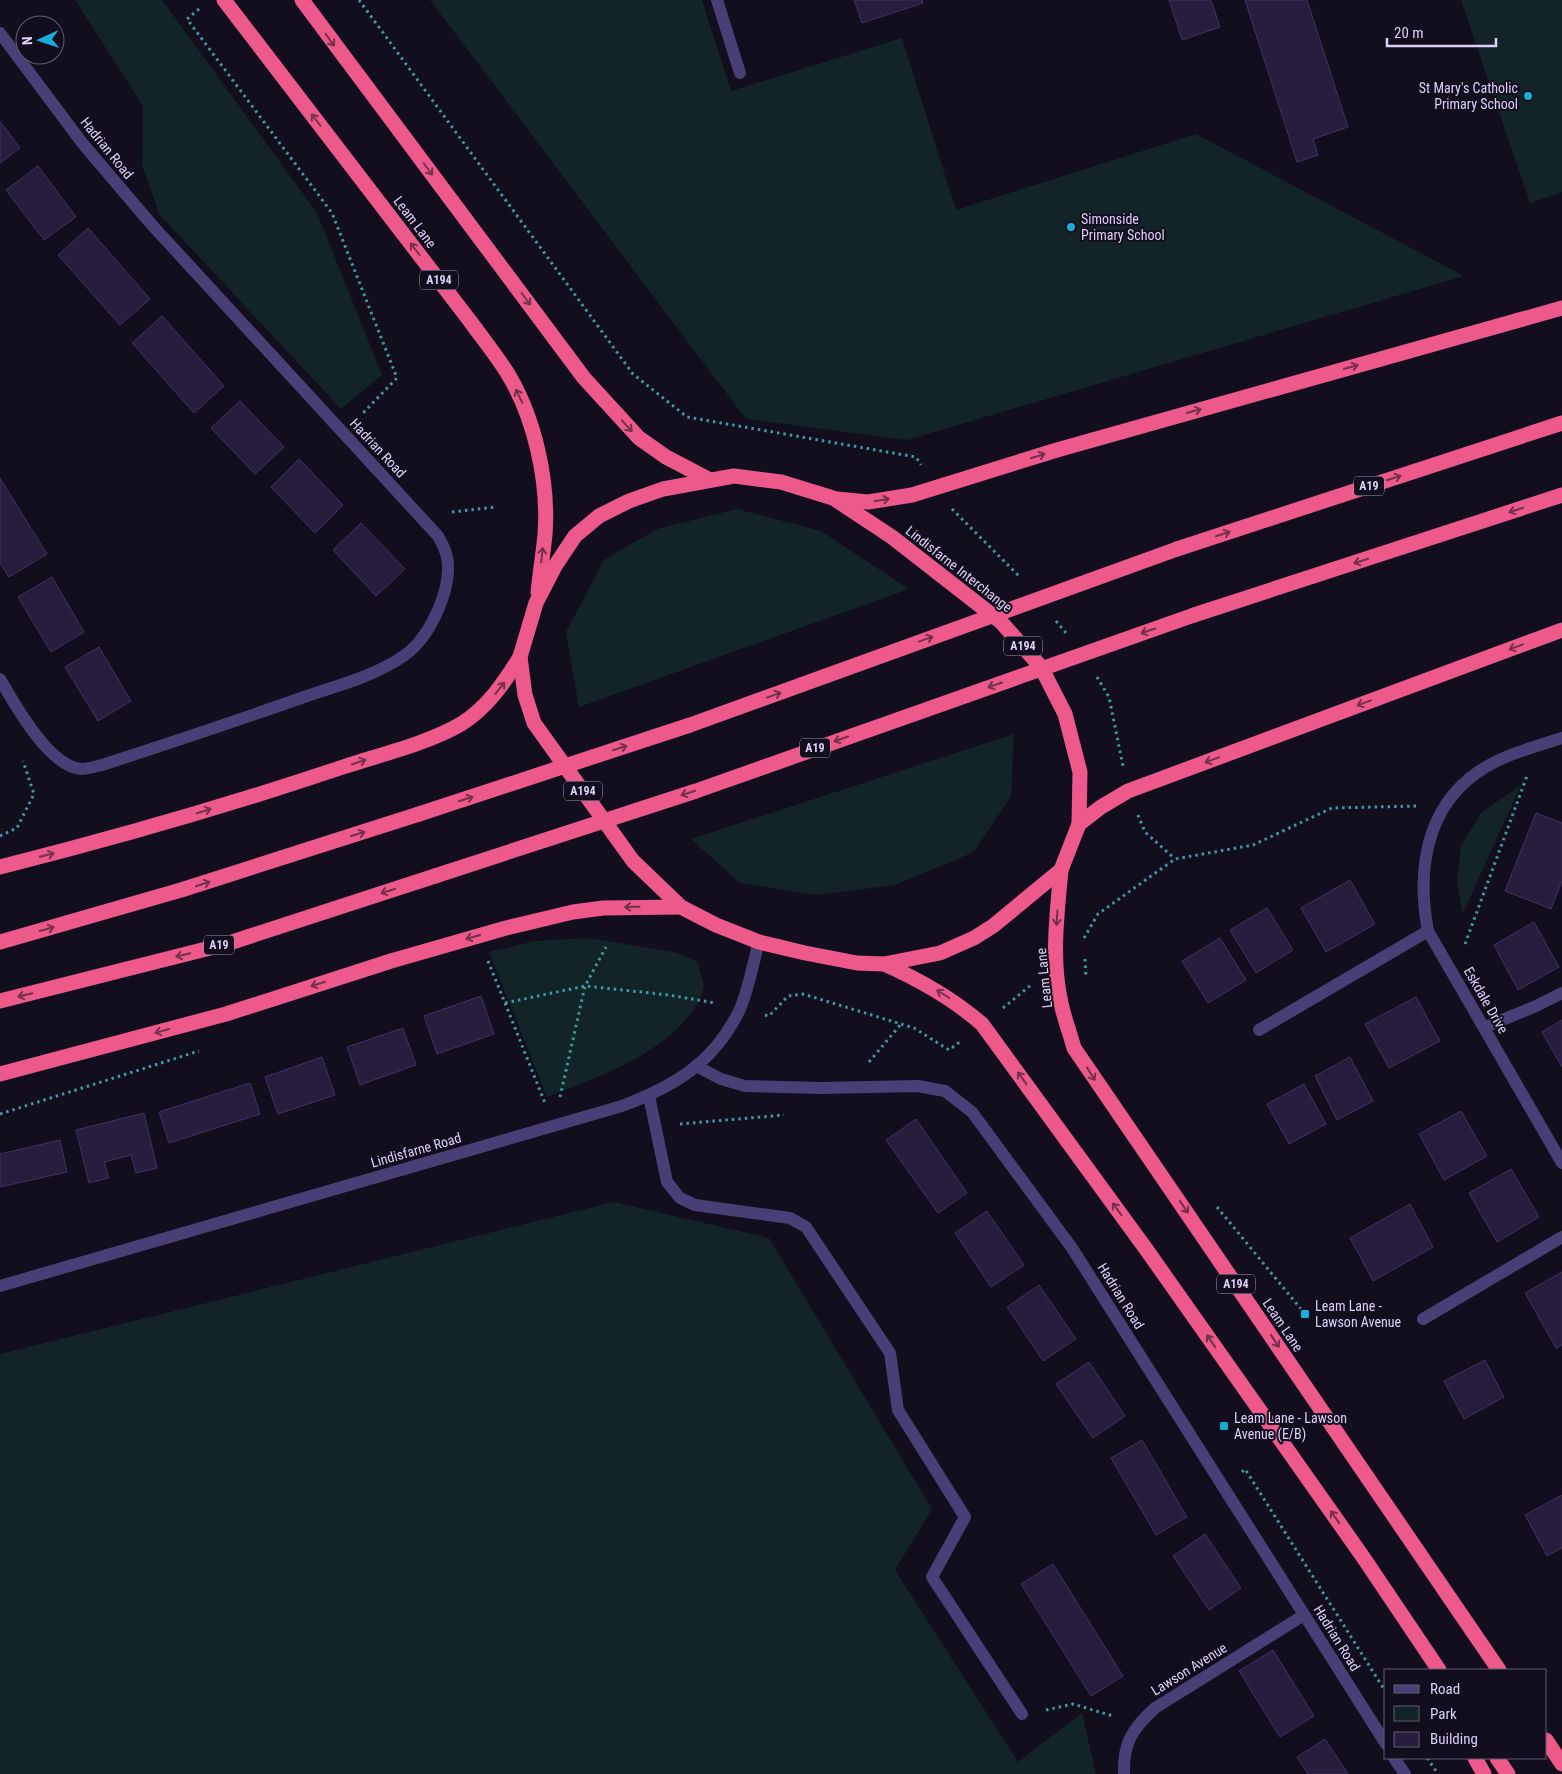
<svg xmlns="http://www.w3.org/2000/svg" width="1562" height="1774" font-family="'Roboto Condensed',sans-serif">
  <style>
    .green { fill: #122427 }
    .building { fill: #271d3c; stroke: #433165 }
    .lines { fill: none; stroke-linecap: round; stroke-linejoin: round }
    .path { stroke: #3b9aa3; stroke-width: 3; stroke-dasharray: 2.5 4; stroke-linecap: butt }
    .lane { stroke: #493f77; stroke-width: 12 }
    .street { stroke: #493f77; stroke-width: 12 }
    .highway { stroke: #ec598a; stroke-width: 15 }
    .highway-bridge { stroke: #ec598a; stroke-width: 15 }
    .oneway { stroke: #75304e }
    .poi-dot { fill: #19addc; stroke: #130e1d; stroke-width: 2 }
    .labels { text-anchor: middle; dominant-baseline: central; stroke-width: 4; stroke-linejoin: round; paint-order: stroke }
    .shield { fill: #130e1d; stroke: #9f96b8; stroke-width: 1 }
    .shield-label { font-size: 12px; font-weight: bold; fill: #dbd0fa }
    .poi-label { font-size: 14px; fill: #dbd0fa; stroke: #130e1d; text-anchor: start }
    .street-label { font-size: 14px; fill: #dbd0fa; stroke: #130e1d }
  </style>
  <rect width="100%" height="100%" fill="#130e1d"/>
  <g class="green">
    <polygon points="75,0 162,0 317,213 382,375 341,409 159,214 142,164 143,106"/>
    <polygon points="430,0 702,0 731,91 902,38 956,210 1196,134 1464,276 907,440 746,419"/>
    <polygon points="1461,0 1562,0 1562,192 1530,203"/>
    <polygon points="737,509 821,531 909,589 579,707 566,632 604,560 657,529"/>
    <polygon points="1014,734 1011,796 974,852 895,885 817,895 740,883 691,839"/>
    <polygon points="1521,785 1463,913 1457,883 1461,846 1481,813"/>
    <path d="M 588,938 L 678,953 L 698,962 L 704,987 C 701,995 698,1005 692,1012 C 658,1057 598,1077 547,1097 L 489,952 L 535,941 Z"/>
    <polygon points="614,1202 769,1238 932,1509 895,1570 1018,1762 1082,1713 1096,1774 0,1774 0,1354"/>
  </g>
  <g class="building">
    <polygon points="854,0 922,0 923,3 862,23"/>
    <polygon points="1169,0 1211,0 1220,27 1182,40"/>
    <polygon points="1245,0 1307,0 1348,127 1313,139 1318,155 1297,162"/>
    <polygon points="0,121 20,148 0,163"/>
    <polygon points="38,166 76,217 44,240 6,190"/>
    <polygon points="88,228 150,299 120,325 58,255"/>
    <polygon points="162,316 224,386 194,413 132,343"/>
    <polygon points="240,401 284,447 255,474 211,428"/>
    <polygon points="299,459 343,505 315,533 271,487"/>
    <polygon points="0,478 47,554 9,577 0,563"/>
    <polygon points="361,523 405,569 376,596 333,550"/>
    <polygon points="52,577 84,632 51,652 18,597"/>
    <polygon points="99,647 131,701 98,721 65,667"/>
    <polygon points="1536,813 1562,823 1562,881 1551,909 1505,891"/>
    <polygon points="1350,880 1375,924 1326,952 1301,908"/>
    <polygon points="1267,908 1293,950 1256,973 1230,930"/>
    <polygon points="1534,922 1559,967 1518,990 1494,945"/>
    <polygon points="1220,938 1246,980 1208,1003 1182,961"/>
    <polygon points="481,996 494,1034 437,1054 424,1016"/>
    <polygon points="1416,997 1440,1041 1389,1068 1365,1024"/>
    <polygon points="1562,1020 1562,1067 1542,1032"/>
    <polygon points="403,1028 416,1065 360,1085 347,1047"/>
    <polygon points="322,1057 335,1095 278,1114 265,1077"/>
    <polygon points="1350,1057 1373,1101 1337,1120 1315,1076"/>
    <polygon points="250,1083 260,1114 169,1143 159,1112"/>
    <polygon points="1304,1084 1326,1124 1289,1144 1267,1104"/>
    <polygon points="1461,1111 1487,1156 1444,1180 1419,1134"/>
    <polygon points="144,1113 157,1168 136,1173 131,1155 104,1162 109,1178 89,1183 76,1130"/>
    <polygon points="916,1119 967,1193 938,1213 886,1140"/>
    <polygon points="60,1140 67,1172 0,1187 0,1154"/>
    <polygon points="1511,1169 1539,1217 1497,1242 1469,1193"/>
    <polygon points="1410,1204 1433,1247 1373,1281 1350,1238"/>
    <polygon points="987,1211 1024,1265 991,1287 955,1233"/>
    <polygon points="1562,1272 1562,1345 1556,1348 1525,1293"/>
    <polygon points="1039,1285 1076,1339 1043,1361 1007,1307"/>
    <polygon points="1485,1360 1504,1397 1464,1419 1444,1381"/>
    <polygon points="1089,1362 1125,1416 1093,1438 1056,1384"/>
    <polygon points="1142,1440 1187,1517 1156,1535 1111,1458"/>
    <polygon points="1562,1495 1562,1548 1547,1556 1525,1515"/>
    <polygon points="1205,1534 1241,1588 1209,1610 1173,1556"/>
    <polygon points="1053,1564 1123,1676 1091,1696 1021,1584"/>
    <polygon points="1273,1650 1314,1716 1280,1737 1239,1671"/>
    <polygon points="1325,1739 1348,1774 1308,1774 1297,1757"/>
  </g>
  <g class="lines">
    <g class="path">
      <polyline points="359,0 633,374 687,417 916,457 921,465"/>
      <polyline points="199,9 187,19 332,213 397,378 361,415"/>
      <polyline points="952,509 1020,577"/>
      <polyline points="452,512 496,507"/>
      <polyline points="1056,621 1066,633"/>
      <polyline points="1097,677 1109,697 1123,766"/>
      <polyline points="1138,815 1145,832 1175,859"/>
      <polyline points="0,836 17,828 34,794 23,761"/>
      <polyline points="1084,938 1098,914 1175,859 1253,845 1332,808 1417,806"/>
      <polyline points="1465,944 1527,776"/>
      <polyline points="1085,959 1086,978"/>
      <polyline points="488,961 505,1003 585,986 669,995 715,1003"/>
      <polyline points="505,1003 545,1103"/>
      <polyline points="1003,1008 1031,985"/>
      <polyline points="765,1015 769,1016 788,996 803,994 914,1028 949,1050 961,1041"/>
      <polyline points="869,1062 901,1024"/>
      <polyline points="560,1097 585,986 606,947"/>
      <polyline points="0,1114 199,1051"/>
      <polyline points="680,1124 784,1115"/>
      <polyline points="1217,1207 1305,1314"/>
      <polyline points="1242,1472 1245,1469 1384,1689"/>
      <polyline points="1046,1710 1073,1704 1113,1716"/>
      <polyline points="1427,1758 1438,1774"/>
    </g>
    <g class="lane">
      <polyline points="717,0 740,73"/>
      <polyline points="1485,1027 1534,1007 1562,993"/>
      <polyline points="649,1096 667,1182 680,1198 695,1205 790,1218 806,1227 890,1353 898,1410 965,1517 932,1577 1022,1714"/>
    </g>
    <g class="street">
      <path d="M 0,33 L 83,144 L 152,225 L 438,536 C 441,541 444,547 446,553 C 455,584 431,636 405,655 C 377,675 340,685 307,696 C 239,720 170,743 102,765 C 96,766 88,769 82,769 C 50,768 15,705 0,679"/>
      <path d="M 1562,738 C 1541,745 1517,751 1497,761 C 1429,794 1415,862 1428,931 L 1562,1163"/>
      <polyline points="1259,1030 1428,931"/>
      <polyline points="698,1067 721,1079 745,1086 821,1088 918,1086 945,1091 972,1112 1072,1248 1386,1744"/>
      <path d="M 0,1286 L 622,1106 C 675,1086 715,1062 740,1009 C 749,988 753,963 759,942"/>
      <polyline points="1423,1319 1562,1237"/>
      <polyline points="1394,1758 1405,1774"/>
      <path d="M 1124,1774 C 1123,1743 1132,1729 1155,1708 L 1304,1615"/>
    </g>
    <g class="highway">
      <path d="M 224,0 L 470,321 C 483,339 497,356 508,374 C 535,419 549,482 545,535 C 543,554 540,573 538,592"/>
      <polyline points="302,0 584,378 639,438 666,457 708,479"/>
      <polygon points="734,476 781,482 833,498 892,537 1001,622 1041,667 1065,714 1080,772 1079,824 1061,870 993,926 974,938 940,953 884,964 857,963 805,953 759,942 716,925 681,907 633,861 534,723 525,695 520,657 536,603 555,566 575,536 599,516 629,501 663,489"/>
      <polyline points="837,499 868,502 912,495 1057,450 1562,308"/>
      <polyline points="1177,549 1562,423"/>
      <polyline points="1194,615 1562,495"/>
      <polyline points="1079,824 1101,807 1128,791 1562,630"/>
      <path d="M 0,867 C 115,838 230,805 343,767 C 379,755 429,743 461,724 C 487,708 504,683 520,657"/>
      <path d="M 1061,870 C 1057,914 1051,960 1061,1003 C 1064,1018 1070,1033 1074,1048 L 1499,1670"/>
      <polyline points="0,942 181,890 419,814"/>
      <path d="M 884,964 C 920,980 952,998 982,1024 L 1146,1249 L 1363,1557 L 1439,1670"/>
      <polyline points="0,1001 226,944 435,876"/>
      <polyline points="0,1074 226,1014 391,961 506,928 573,912 603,908 681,907"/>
      <polyline points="1546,1740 1562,1764"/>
      <polyline points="1475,1758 1484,1774"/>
      <polyline points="1497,1758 1508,1774"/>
    </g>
    <g class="highway-bridge">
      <polyline points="419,814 690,725 1177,549"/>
      <polyline points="435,876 696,791 1194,615"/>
    </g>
  </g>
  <defs><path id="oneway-shaft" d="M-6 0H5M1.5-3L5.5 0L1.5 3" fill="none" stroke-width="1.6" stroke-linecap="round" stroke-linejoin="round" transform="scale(1.25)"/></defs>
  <g class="oneway">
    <use href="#oneway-shaft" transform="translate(330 40) rotate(54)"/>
    <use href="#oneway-shaft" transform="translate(316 120) rotate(-127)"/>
    <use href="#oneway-shaft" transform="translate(428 169) rotate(53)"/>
    <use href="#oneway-shaft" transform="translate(415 249) rotate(-127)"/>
    <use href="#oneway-shaft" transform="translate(526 299) rotate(53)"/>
    <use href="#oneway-shaft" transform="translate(1351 367) rotate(-16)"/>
    <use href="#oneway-shaft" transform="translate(519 396) rotate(-116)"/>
    <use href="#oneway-shaft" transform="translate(1194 411) rotate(-16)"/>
    <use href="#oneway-shaft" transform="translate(627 426) rotate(47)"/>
    <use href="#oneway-shaft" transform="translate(1038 456) rotate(-17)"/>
    <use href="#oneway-shaft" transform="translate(1394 478) rotate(-18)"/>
    <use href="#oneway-shaft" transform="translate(882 500) rotate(-9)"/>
    <use href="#oneway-shaft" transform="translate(1516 510) rotate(162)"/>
    <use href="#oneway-shaft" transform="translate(1223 534) rotate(-18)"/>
    <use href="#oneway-shaft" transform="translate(542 555) rotate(-83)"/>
    <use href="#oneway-shaft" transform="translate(1361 561) rotate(162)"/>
    <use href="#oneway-shaft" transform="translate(1148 631) rotate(161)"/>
    <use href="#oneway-shaft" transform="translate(926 639) rotate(-20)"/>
    <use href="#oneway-shaft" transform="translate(1516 647) rotate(160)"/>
    <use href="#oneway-shaft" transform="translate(995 685) rotate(161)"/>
    <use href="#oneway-shaft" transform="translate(500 688) rotate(-51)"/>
    <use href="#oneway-shaft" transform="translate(774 695) rotate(-20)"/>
    <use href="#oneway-shaft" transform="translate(1364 703) rotate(160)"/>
    <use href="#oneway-shaft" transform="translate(841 739) rotate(161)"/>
    <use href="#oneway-shaft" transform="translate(620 748) rotate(-18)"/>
    <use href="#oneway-shaft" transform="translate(1212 760) rotate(160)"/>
    <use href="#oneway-shaft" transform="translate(359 762) rotate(-19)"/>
    <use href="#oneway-shaft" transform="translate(688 793) rotate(162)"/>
    <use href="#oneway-shaft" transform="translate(466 799) rotate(-18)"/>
    <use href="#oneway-shaft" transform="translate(204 811) rotate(-17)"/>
    <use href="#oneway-shaft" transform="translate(358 834) rotate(-18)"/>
    <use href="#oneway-shaft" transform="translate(47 855) rotate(-14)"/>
    <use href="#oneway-shaft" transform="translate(203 884) rotate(-18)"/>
    <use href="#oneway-shaft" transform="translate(388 891) rotate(162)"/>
    <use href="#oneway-shaft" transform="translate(632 907) rotate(179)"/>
    <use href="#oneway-shaft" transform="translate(1057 918) rotate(93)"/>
    <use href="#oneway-shaft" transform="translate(47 929) rotate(-16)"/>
    <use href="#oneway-shaft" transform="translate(473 937) rotate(164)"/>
    <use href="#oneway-shaft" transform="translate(183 955) rotate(166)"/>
    <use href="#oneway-shaft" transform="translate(318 984) rotate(162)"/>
    <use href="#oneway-shaft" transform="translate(943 994) rotate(-148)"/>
    <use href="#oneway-shaft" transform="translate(25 995) rotate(166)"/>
    <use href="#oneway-shaft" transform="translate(162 1031) rotate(165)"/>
    <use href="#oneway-shaft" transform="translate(1091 1074) rotate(58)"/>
    <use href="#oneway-shaft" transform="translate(1022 1078) rotate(-126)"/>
    <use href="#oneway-shaft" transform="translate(1184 1207) rotate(55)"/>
    <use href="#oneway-shaft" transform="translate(1117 1209) rotate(-126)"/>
    <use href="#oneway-shaft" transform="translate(1211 1341) rotate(-125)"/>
    <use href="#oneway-shaft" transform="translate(1275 1341) rotate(56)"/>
    <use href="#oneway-shaft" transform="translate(1335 1517) rotate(-125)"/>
  </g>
  <g class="poi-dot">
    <circle cx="1528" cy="96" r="5"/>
    <circle cx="1071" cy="227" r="5"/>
    <rect x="1300" y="1309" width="10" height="10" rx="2.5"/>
    <rect x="1219" y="1421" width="10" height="10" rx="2.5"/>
  </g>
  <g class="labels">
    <g class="shield">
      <rect x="420" y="270.5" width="38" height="19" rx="4"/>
      <rect x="1354" y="476.5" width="30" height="19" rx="4"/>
      <rect x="1004" y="636.5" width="38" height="19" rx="4"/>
      <rect x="800" y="738.5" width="30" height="19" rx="4"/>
      <rect x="564" y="781.5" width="38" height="19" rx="4"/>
      <rect x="204" y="935.5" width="30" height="19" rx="4"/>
      <rect x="1217" y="1274.5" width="38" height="19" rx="4"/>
    </g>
    <g class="shield-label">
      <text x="439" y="280">A194</text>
      <text x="1369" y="486">A19</text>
      <text x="1023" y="646">A194</text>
      <text x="815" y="748">A19</text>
      <text x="583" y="791">A194</text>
      <text x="219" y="945">A19</text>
      <text x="1236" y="1284">A194</text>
    </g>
    <g class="poi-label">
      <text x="1518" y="88" text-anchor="end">St Mary's Catholic<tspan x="1518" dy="16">Primary School</tspan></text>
      <text x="1081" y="219">Simonside<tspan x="1081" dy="16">Primary School</tspan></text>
      <text x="1315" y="1306">Leam Lane -<tspan x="1315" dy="16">Lawson Avenue</tspan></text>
      <text x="1234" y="1418">Leam Lane - Lawson<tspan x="1234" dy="16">Avenue (E/B)</tspan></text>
    </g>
    <g class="street-label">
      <text transform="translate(107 148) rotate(51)">Hadrian Road</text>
      <text transform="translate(415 222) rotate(53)">Leam Lane</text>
      <text transform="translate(378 448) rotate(47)">Hadrian Road</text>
      <text transform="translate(959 569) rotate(38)">Lindisfarne Interchange</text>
      <text transform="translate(1044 978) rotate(-96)">Leam Lane</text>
      <text transform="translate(1486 1000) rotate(60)">Eskdale Drive</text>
      <text transform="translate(416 1150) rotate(-16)">Lindisfarne Road</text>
      <text transform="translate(1121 1296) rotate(58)">Hadrian Road</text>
      <text transform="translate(1283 1325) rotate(56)">Leam Lane</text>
      <text transform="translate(1337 1638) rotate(58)">Hadrian Road</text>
      <text transform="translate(1189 1669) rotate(-32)">Lawson Avenue</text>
    </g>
  </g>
  <rect x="1384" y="1669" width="162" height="90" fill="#130e1d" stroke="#635c75"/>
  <rect x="1394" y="1685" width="25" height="8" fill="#493f77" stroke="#635c75"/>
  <text x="1430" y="1694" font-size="15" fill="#dbd0fa">Road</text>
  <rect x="1394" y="1706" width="25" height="15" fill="#122427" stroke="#635c75"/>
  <text x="1430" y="1719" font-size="15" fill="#dbd0fa">Park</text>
  <rect x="1394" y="1732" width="25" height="15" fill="#271d3c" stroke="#635c75"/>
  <text x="1430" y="1744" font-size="15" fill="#dbd0fa">Building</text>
  <g transform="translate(40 40) rotate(267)"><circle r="24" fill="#130e1d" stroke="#635c75"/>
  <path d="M0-4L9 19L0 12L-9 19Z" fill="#19addc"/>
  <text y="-8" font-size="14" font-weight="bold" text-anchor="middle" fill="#dbd0fa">N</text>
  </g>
  <path d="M1387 38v8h109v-8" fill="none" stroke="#dbd0fa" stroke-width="2.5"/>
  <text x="1394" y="38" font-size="15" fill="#dbd0fa" stroke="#130e1d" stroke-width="4" paint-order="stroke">20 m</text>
</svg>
